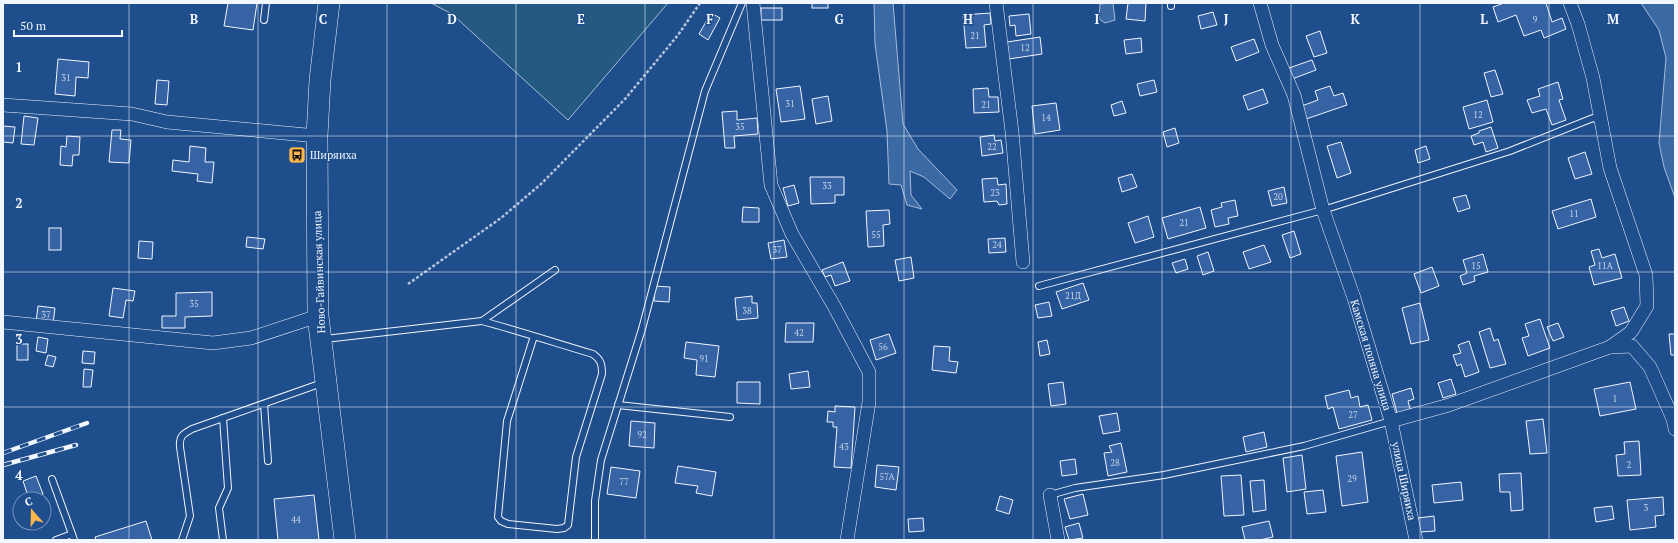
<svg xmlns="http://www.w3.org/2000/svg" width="1678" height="543" font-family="'PT Serif',serif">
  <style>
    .green { fill: #245a82; stroke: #a8bbd7 }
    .water { fill: #3b69a3; stroke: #a8bbd7 }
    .building { fill: #3563a3; stroke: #f2f6ff }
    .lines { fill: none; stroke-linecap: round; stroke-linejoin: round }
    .lane-casing { stroke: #f2f6ff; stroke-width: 8 }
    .street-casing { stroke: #f2f6ff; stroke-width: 14 }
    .primary-casing { stroke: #f2f6ff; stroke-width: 22 }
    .path { stroke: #b3c4dc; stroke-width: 2.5; stroke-dasharray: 3 2; stroke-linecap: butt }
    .lane { stroke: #1f4e8c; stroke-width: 6 }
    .street { stroke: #1f4e8c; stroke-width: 13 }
    .primary { stroke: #1f4e8c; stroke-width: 21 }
    .rail-casing { stroke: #f2f6ff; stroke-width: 4.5 }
    .rail { stroke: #1f4e8c; stroke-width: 3; stroke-dasharray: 9; stroke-linecap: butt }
    .grid { fill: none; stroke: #f2f6ff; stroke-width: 1; stroke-opacity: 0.55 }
    .labels { text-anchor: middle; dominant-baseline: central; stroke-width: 3; stroke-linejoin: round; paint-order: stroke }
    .number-label { font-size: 9px; fill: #c3d1e8 }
    .poi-label { font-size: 11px; fill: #f2f6ff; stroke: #1f4e8c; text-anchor: start }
    .street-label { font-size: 11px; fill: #f2f6ff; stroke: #1f4e8c }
    .grid-label { font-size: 13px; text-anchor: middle; font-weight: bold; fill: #f2f6ff; stroke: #1f4e8c; stroke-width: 3; stroke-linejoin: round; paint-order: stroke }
  </style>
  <rect width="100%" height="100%" fill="#1f4e8c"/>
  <polygon class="green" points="431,3 668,3 568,120 452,14"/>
  <g class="water">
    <polygon points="874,3 893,3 903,124 918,149 957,190 950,199 924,177 910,171 911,195 922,209 907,205 901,185 889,184 887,131 875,44"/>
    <polygon points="1113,3 1115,20 1105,23 1099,19 1100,4"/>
    <polygon points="1641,3 1675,3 1675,198 1664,167 1659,143 1666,58 1659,30"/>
  </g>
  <g class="building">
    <polygon points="228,3 257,3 253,30 224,26"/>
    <rect x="812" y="3" width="16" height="5"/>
    <polygon points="1128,3 1146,3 1145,21 1126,19"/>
    <polygon points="1504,3 1546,3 1552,22 1562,18 1566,29 1544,38 1541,30 1524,36 1516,15 1498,22 1493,7"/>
    <rect x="761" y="8" width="21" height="12"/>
    <polygon points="1213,12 1217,25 1201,29 1198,16"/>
    <polygon points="711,13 720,18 708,40 699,34"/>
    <polygon points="990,13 991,24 984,25 986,47 966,48 963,15"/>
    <polygon points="1029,14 1031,34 1016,36 1015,25 1010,26 1009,16"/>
    <polygon points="1320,31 1327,53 1314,57 1306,36"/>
    <polygon points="1040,37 1042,54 1009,59 1007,42"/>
    <polygon points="1141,38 1142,52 1126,54 1124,40"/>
    <polygon points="1254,39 1259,52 1236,61 1231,47"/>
    <polygon points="58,59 89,62 88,78 76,77 75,96 55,94"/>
    <polygon points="1312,60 1316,70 1292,79 1289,68"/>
    <polygon points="1495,70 1503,94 1491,97 1484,73"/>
    <polygon points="157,80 169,81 167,105 155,104"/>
    <polygon points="1154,80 1157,92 1140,96 1137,84"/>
    <polygon points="1558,82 1563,99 1559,100 1566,120 1552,125 1546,109 1532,113 1527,100 1540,96 1538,89"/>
    <polygon points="800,86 805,119 781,122 776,89"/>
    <polygon points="1330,86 1334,96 1343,93 1347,105 1303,120 1299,107 1318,100 1315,91"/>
    <polygon points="988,88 989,97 998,97 999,112 974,113 973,89"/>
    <polygon points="1263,89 1268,103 1248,110 1243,96"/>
    <polygon points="828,96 832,121 816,124 812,99"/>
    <polygon points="1487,100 1493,122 1469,129 1463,107"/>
    <polygon points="1122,101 1126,113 1114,116 1111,105"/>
    <polygon points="1056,103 1060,130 1035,134 1032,106"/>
    <polygon points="737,111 737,120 757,118 758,134 734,136 735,148 725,148 722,112"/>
    <polygon points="24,116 38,118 34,145 21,144"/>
    <polygon points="3,126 15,127 13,143 3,142"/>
    <polygon points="1491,127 1498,148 1486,152 1483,142 1474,145 1471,136 1479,133 1479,131"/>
    <polygon points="1175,128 1179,143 1167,147 1163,132"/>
    <polygon points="112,130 121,130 120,139 131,140 129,163 109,162"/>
    <polygon points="994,135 995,141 1001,140 1003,153 982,156 980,137"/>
    <polygon points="67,136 80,137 79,155 73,155 72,166 60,165 61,146 66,147"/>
    <polygon points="1341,142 1351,173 1337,178 1327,146"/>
    <polygon points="190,146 206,148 205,162 214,162 212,183 197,181 198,174 172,171 173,160 189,162"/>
    <polygon points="1426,146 1430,159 1418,163 1415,150"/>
    <polygon points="1585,152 1592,174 1575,179 1568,158"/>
    <polygon points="1132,174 1137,187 1122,192 1118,178"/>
    <polygon points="810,177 844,177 844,195 835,195 835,203 811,204"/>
    <polygon points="997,178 998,185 1006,184 1007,204 999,205 997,201 984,202 982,179"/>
    <polygon points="794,185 799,203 788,206 783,188"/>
    <polygon points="1284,187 1287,203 1272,206 1268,191"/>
    <polygon points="1466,195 1470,208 1458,212 1453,198"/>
    <polygon points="1591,199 1596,217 1558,229 1552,211"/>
    <polygon points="1235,200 1238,216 1228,218 1229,224 1215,227 1211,210 1222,207 1221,203"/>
    <polygon points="743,207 759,208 759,222 742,222"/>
    <polygon points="1200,207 1206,228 1168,239 1162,218"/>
    <polygon points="889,210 890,224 883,225 884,246 868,247 866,211"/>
    <polygon points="1148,216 1154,237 1135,243 1128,223"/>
    <rect x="49" y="228" width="12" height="22"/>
    <polygon points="1294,231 1301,254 1290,258 1282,235"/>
    <polygon points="247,237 265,239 263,249 246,247"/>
    <polygon points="1005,238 1006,252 989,253 988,239"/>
    <polygon points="784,240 787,257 771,259 768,243"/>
    <polygon points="139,241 153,242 152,259 138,258"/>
    <polygon points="1264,245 1271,262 1249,269 1243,252"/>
    <polygon points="1599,249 1602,258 1615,254 1622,278 1594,285 1589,267 1595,265 1591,251"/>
    <polygon points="1208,252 1214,271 1203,275 1197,256"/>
    <polygon points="1483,254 1488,272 1474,276 1475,281 1463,285 1460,276 1467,273 1463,260"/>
    <polygon points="911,257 914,278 899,281 895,260"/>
    <polygon points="1185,259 1188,269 1176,273 1172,263"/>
    <polygon points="843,262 850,281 835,286 831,275 825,277 822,270"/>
    <polygon points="1432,267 1439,286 1421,293 1414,274"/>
    <polygon points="1083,283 1089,300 1062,309 1056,292"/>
    <polygon points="655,286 670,287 669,302 654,301"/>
    <polygon points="113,288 135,291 133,301 126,300 123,318 109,316"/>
    <polygon points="212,292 212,316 185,317 185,328 162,328 162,316 176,316 176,293"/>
    <polygon points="752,296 752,303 757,303 758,318 737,320 735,298"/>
    <polygon points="1049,302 1052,316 1038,318 1035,305"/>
    <polygon points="1420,303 1429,340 1411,344 1402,308"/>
    <polygon points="38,306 55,308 53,324 36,322"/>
    <polygon points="1624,307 1629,321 1616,326 1611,311"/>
    <polygon points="1540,319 1550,348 1528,356 1522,338 1529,336 1525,324"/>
    <polygon points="786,323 814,323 813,342 785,342"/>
    <polygon points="1558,323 1564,337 1553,341 1547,327"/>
    <polygon points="1490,328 1494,341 1498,339 1506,364 1490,368 1479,332"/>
    <polygon points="889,334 896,353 876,360 870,340"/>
    <polygon points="1669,334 1675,334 1675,355 1671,355"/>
    <polygon points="38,337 48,339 46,353 36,351"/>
    <polygon points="1047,340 1050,354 1040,356 1038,342"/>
    <polygon points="1469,341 1479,372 1465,377 1461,364 1457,366 1453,355 1461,353 1458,345"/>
    <polygon points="686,342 719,346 715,377 696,375 697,360 684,358"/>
    <rect x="17" y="344" width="11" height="16"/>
    <polygon points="934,346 950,347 949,361 958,362 956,373 932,370"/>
    <polygon points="83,351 95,352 94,364 82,363"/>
    <polygon points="48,355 56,357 53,367 45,365"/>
    <polygon points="84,369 93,370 91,387 83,387"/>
    <polygon points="808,371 810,387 791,389 789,374"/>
    <polygon points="1451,379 1456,394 1443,398 1438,383"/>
    <polygon points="737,382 760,382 760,404 737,403"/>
    <polygon points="1063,382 1066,404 1051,406 1048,384"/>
    <polygon points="1630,382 1636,409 1600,416 1594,389"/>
    <polygon points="1411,388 1414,399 1408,401 1410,409 1397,413 1392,394"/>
    <polygon points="1349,390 1351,398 1358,396 1360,407 1368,405 1372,420 1339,429 1333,407 1328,409 1325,396"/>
    <polygon points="835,406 855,407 851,468 834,467 837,427 833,427 833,422 827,422 828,411 835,412"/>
    <polygon points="1117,413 1120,431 1103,434 1099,416"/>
    <polygon points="1543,419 1547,453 1530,454 1526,421"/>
    <polygon points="631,421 655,423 654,448 629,446"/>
    <polygon points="1264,432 1267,447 1246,452 1243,437"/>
    <polygon points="1639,441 1641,475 1618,476 1616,455 1625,454 1624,442"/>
    <polygon points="1121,443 1127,472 1108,476 1104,453 1112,452 1109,446"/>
    <polygon points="1362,452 1368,502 1342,506 1336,456"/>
    <polygon points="1302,455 1306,489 1287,492 1283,458"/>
    <polygon points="1075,459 1077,474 1062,476 1060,461"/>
    <polygon points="877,465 899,467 896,490 875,487"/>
    <polygon points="678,466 716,472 712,496 696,493 698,486 675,483"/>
    <polygon points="611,467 640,471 636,498 607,494"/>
    <polygon points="1521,473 1523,510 1511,511 1510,492 1500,492 1499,474"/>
    <polygon points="1241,475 1244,515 1224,516 1221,476"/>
    <polygon points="36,476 43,494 29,499 23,481"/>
    <polygon points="1264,480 1266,510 1253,512 1250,481"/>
    <polygon points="1461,482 1463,500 1434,503 1432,485"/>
    <polygon points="1323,490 1326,512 1307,514 1304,492"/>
    <polygon points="1083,494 1088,515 1070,519 1064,499"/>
    <polygon points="314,495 319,540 278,540 274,499"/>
    <polygon points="1000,496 1013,500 1009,514 996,510"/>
    <polygon points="1663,497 1664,515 1655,516 1656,527 1630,530 1627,500"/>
    <polygon points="1612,506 1614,519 1596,522 1594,508"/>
    <polygon points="1434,516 1435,531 1420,532 1418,518"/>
    <polygon points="923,518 924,531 909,532 908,519"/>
    <polygon points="146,521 152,540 96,540 95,537"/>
    <polygon points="1269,521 1273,537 1260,540 1245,540 1242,527"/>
    <polygon points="1079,523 1083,538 1069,540 1065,527"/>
  </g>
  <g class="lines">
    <g class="lane-casing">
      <g id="lane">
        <polyline points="1171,6 1171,3"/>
        <polyline points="264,20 266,3"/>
        <polyline points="1039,286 1323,210 1510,151 1593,118 1601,120"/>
        <path d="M 482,321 C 519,331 556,343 593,354 C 601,360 602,364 602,374 L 576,457 L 568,525 L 564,528 L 557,529 L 508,524 L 501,521 L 498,517 L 507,421 L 534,336"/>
        <polyline points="325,339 482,321 555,270"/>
        <polyline points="264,404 268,461"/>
        <polyline points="618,405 730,417"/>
        <polyline points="223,418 228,488 219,508 223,540"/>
        <polyline points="52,479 72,534"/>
        <polyline points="1050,495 1075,488 1164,475 1304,446 1391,421"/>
        <polyline points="56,540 72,534 74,540"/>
        <path d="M 182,540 L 190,516 L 180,447 C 179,436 183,434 192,429 L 322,383"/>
        <polyline points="595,540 595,501 601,460 642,329 705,91 742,3"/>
      </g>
    </g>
    <g class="street-casing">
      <g id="street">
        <polyline points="753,3 771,185 792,234 834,306 869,372 869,402 847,540"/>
        <polyline points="996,3 1012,132 1023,262"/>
        <polyline points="1260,3 1272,45 1294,95 1323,210 1354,298 1391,421 1449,405 1610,347 1632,346 1650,367 1673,419 1675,429"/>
        <polyline points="1570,3 1578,24 1593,78 1610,168 1646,275 1647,306 1631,332 1610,347"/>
        <polyline points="3,105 132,114 167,122 317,136"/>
        <polyline points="3,322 213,343 251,338 318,316"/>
        <polyline points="1391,421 1416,540"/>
        <polyline points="1050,495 1058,540"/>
      </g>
    </g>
    <g class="primary-casing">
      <polyline id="primary" points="329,3 320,80 317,136 318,316 345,540"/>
    </g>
    <polyline class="path" points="408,284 501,218 541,184 625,99 678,35 700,3"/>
    <use href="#lane" class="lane"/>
    <use href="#street" class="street"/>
    <use href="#primary" class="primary"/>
    <g class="rail-casing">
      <g id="rail">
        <polyline points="3,453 87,423"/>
        <polyline points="3,465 76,445"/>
      </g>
    </g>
    <use href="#rail" class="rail"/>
  </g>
  <path class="grid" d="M 129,3 L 129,540M 258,3 L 258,540M 387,3 L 387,540M 516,3 L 516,540M 645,3 L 645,540M 774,3 L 774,540M 904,3 L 904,540M 1033,3 L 1033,540M 1162,3 L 1162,540M 1291,3 L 1291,540M 1420,3 L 1420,540M 1549,3 L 1549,540M 3,136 L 1675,136M 3,272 L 1675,272M 3,407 L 1675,407"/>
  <defs>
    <g id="bus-square" transform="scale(0.9)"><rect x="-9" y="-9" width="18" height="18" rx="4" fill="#ffb74d" stroke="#1f4e8c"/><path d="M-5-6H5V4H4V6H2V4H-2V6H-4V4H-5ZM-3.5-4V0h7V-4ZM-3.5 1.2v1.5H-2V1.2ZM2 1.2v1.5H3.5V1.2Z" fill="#111"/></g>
  </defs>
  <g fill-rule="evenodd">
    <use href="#bus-square" x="297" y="155"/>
  </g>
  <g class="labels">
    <g class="number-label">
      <text x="1535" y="20">9</text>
      <text x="975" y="36">21</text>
      <text x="1025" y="48">12</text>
      <text x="66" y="78">31</text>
      <text x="790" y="104">31</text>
      <text x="986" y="105">21</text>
      <text x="1478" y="115">12</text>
      <text x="1046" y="118">14</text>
      <text x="740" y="127">35</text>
      <text x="992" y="147">22</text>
      <text x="827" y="186">33</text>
      <text x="995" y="193">23</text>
      <text x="1278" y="197">20</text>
      <text x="1574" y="214">11</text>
      <text x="1184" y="223">21</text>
      <text x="876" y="235">55</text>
      <text x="997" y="245">24</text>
      <text x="777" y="250">37</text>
      <text x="1476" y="266">15</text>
      <text x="1605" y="266">11А</text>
      <text x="1073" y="296">21Д</text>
      <text x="194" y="304">35</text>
      <text x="747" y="311">38</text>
      <text x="46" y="315">37</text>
      <text x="799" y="333">42</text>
      <text x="883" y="347">56</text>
      <text x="704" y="359">91</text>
      <text x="1615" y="399">1</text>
      <text x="1353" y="415">27</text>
      <text x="642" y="435">92</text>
      <text x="844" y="447">43</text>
      <text x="1115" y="463">28</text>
      <text x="1629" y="465">2</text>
      <text x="887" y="477">57А</text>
      <text x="1352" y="479">29</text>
      <text x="624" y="482">77</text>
      <text x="1646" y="508">3</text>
      <text x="296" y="520">44</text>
    </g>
    <g class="poi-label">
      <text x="310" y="155">Ширяиха</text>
    </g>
    <g class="street-label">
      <text transform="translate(319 272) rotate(-92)">Ново-Гайвинская улица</text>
      <text transform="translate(1371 355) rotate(73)">Камская поляна улица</text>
      <text transform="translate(1404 481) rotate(78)">улица Ширяиха</text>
    </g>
  </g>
  <g class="grid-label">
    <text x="194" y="24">B</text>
    <text x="323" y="24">C</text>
    <text x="452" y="24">D</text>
    <text x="581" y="24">E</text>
    <text x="710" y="24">F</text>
    <text x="839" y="24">G</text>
    <text x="968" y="24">H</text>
    <text x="1097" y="24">I</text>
    <text x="1226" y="24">J</text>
    <text x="1355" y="24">K</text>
    <text x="1484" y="24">L</text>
    <text x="1613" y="24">M</text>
    <text x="19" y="72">1</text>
    <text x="19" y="208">2</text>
    <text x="19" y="344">3</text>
    <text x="19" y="480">4</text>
  </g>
  <rect width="1678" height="543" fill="none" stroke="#f2f6ff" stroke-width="8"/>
  <g transform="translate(32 511) rotate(340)"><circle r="19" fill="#1f4e8c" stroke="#7391ba"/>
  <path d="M0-3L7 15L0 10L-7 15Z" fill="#ffb74d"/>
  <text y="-6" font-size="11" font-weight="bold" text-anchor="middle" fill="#f2f6ff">С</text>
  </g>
  <path d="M14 30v6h108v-6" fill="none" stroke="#f2f6ff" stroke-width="2"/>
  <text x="20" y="30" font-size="12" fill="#f2f6ff" stroke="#1f4e8c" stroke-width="3" paint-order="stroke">50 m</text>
</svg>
